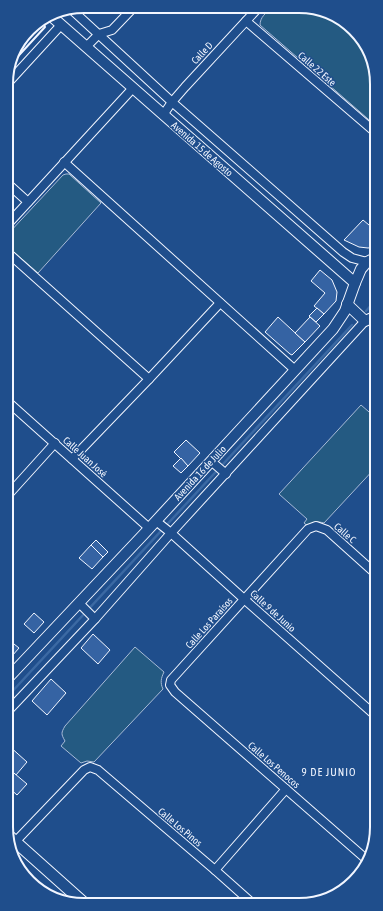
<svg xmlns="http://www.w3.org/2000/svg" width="383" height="911" font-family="'Asap Condensed',sans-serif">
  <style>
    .green { fill: #245a82; stroke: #a8bbd7 }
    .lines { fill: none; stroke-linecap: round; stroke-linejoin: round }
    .stream { stroke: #3b69a3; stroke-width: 2.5 }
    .building { fill: #3563a3; stroke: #f2f6ff }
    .minor-casing { stroke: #f2f6ff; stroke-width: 10 }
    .tertiary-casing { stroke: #f2f6ff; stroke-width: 12 }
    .secondary-casing { stroke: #f2f6ff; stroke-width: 13 }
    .minor { stroke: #1f4e8c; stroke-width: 8 }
    .tertiary { stroke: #1f4e8c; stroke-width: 10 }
    .secondary { stroke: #1f4e8c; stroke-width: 11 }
    .wall { stroke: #f2f6ff; stroke-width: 2 }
    .labels { text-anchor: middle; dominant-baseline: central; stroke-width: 3; stroke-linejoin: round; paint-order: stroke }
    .street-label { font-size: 10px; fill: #f2f6ff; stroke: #1f4e8c }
    .neighbourhood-label { font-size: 11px; letter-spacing: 1px; fill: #f2f6ff; stroke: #1f4e8c }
    .rim { fill: none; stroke: #f2f6ff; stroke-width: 2 }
  </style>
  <rect width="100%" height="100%" fill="#1f4e8c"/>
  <g class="green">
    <path d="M 272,7 L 314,8 L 354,29 L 374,64 L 375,125 L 260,25 C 260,17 266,13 272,7 Z"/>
    <polygon points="66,174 69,174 101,203 38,273 7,246 7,235 63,175"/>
    <path d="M 361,405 L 376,418 L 376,467 L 324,523 C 317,521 314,522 308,526 L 304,523 L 307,519 L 279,494 Z"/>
    <path d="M 135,647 L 164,672 C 161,678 160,683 163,689 L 94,762 L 87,761 L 81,763 L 61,746 L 65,741 C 61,734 61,733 65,726 Z"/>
  </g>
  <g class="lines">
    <g class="stream">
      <polyline points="366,311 375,301"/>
      <polyline points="8,696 352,325"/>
      <polyline points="29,882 30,883"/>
    </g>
  </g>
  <g class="building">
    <polygon points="363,220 375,230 375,247 368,248 359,247 344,240"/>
    <polygon points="320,270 332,280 337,292 336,301 324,314 314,306 325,293 311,281"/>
    <polygon points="317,308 324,314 316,322 309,316"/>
    <polygon points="278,317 305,342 292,355 290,354 265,332"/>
    <polygon points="310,317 320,326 305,342 295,333"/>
    <polygon points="186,440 200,453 188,466 174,452"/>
    <polygon points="181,458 188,466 181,473 173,466"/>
    <polygon points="96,540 108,552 103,557 91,545"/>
    <polygon points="91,545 103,557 92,569 79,558"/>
    <polygon points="34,613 44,622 34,633 24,624"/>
    <polygon points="93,634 110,650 98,664 81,648"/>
    <polygon points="14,644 19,648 12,656 8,652 8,650"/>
    <polygon points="51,679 66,693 47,715 32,701"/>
    <polygon points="8,745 27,762 16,775 8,768"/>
    <polygon points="8,768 27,784 17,795 8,787"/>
  </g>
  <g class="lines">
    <g class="minor-casing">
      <g id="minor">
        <polyline points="71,9 172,102 343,252 352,258 367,262"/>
        <polyline points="246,21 375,132"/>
        <polyline points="86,47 99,34 112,30 135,6"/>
        <polyline points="6,85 61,25"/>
        <polyline points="163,115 172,102 185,87 259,7"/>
        <polyline points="64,162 295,370"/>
        <polyline points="7,183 28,202"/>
        <polyline points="7,225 133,88"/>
        <polyline points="7,252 149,379"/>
        <polyline points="7,401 149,528"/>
        <polyline points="72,459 149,379 220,303"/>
        <polyline points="211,461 226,474"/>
        <polyline points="8,495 55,443"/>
        <polyline points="156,521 171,533 244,599 376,716"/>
        <polyline points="79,603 95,619"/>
        <polyline points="8,711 95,619 171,533 365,321"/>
        <polyline points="15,842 84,770 90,767 98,770 215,870 252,903"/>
        <polyline points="366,859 175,692 170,685 171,680 308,529 316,526 327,530 376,574"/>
        <polyline points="215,870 286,789"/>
      </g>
    </g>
    <g class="tertiary-casing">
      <g id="tertiary">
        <polyline points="50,15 355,283"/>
        <polyline points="347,304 365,321 372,318 375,317"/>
        <polyline points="8,678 143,535 333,329 345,311 355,283 361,269 367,262 375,258"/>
      </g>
    </g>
    <g class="secondary-casing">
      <polyline id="secondary" points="9,836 84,903"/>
    </g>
    <use href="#minor" class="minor"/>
    <use href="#tertiary" class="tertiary"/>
    <use href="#secondary" class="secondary"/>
    <polyline class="wall" points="10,65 45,27 44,24 41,20"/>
  </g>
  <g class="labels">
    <g class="street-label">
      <text transform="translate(202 53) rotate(-47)">Calle D</text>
      <text transform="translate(317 69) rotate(41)">Calle 22 Este</text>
      <text transform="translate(202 149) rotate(41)">Avenida 15 de Agosto</text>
      <text transform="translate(85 457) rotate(42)">Calle Juan José</text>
      <text transform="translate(200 473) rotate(-47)">Avenida 16 de Julio</text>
      <text transform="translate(345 533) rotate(41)">Calle C</text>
      <text transform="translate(273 611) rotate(42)">Calle 9 de Junio</text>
      <text transform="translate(209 623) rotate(-48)">Calle Los Paraísos</text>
      <text transform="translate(274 765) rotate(41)">Calle Los Penocos</text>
      <text transform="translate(180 827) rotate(40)">Calle Los Pinos</text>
    </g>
    <g class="neighbourhood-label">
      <text x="329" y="772">9 DE JUNIO</text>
    </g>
  </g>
  <path d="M0 0H383V911H0ZM84 13H299A71 71 0 0 1 370 84V827A71 71 0 0 1 299 898H84A71 71 0 0 1 13 827V84A71 71 0 0 1 84 13Z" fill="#1f4e8c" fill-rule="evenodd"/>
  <path class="rim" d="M84 13H299A71 71 0 0 1 370 84V827A71 71 0 0 1 299 898H84A71 71 0 0 1 13 827V84A71 71 0 0 1 84 13Z"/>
</svg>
